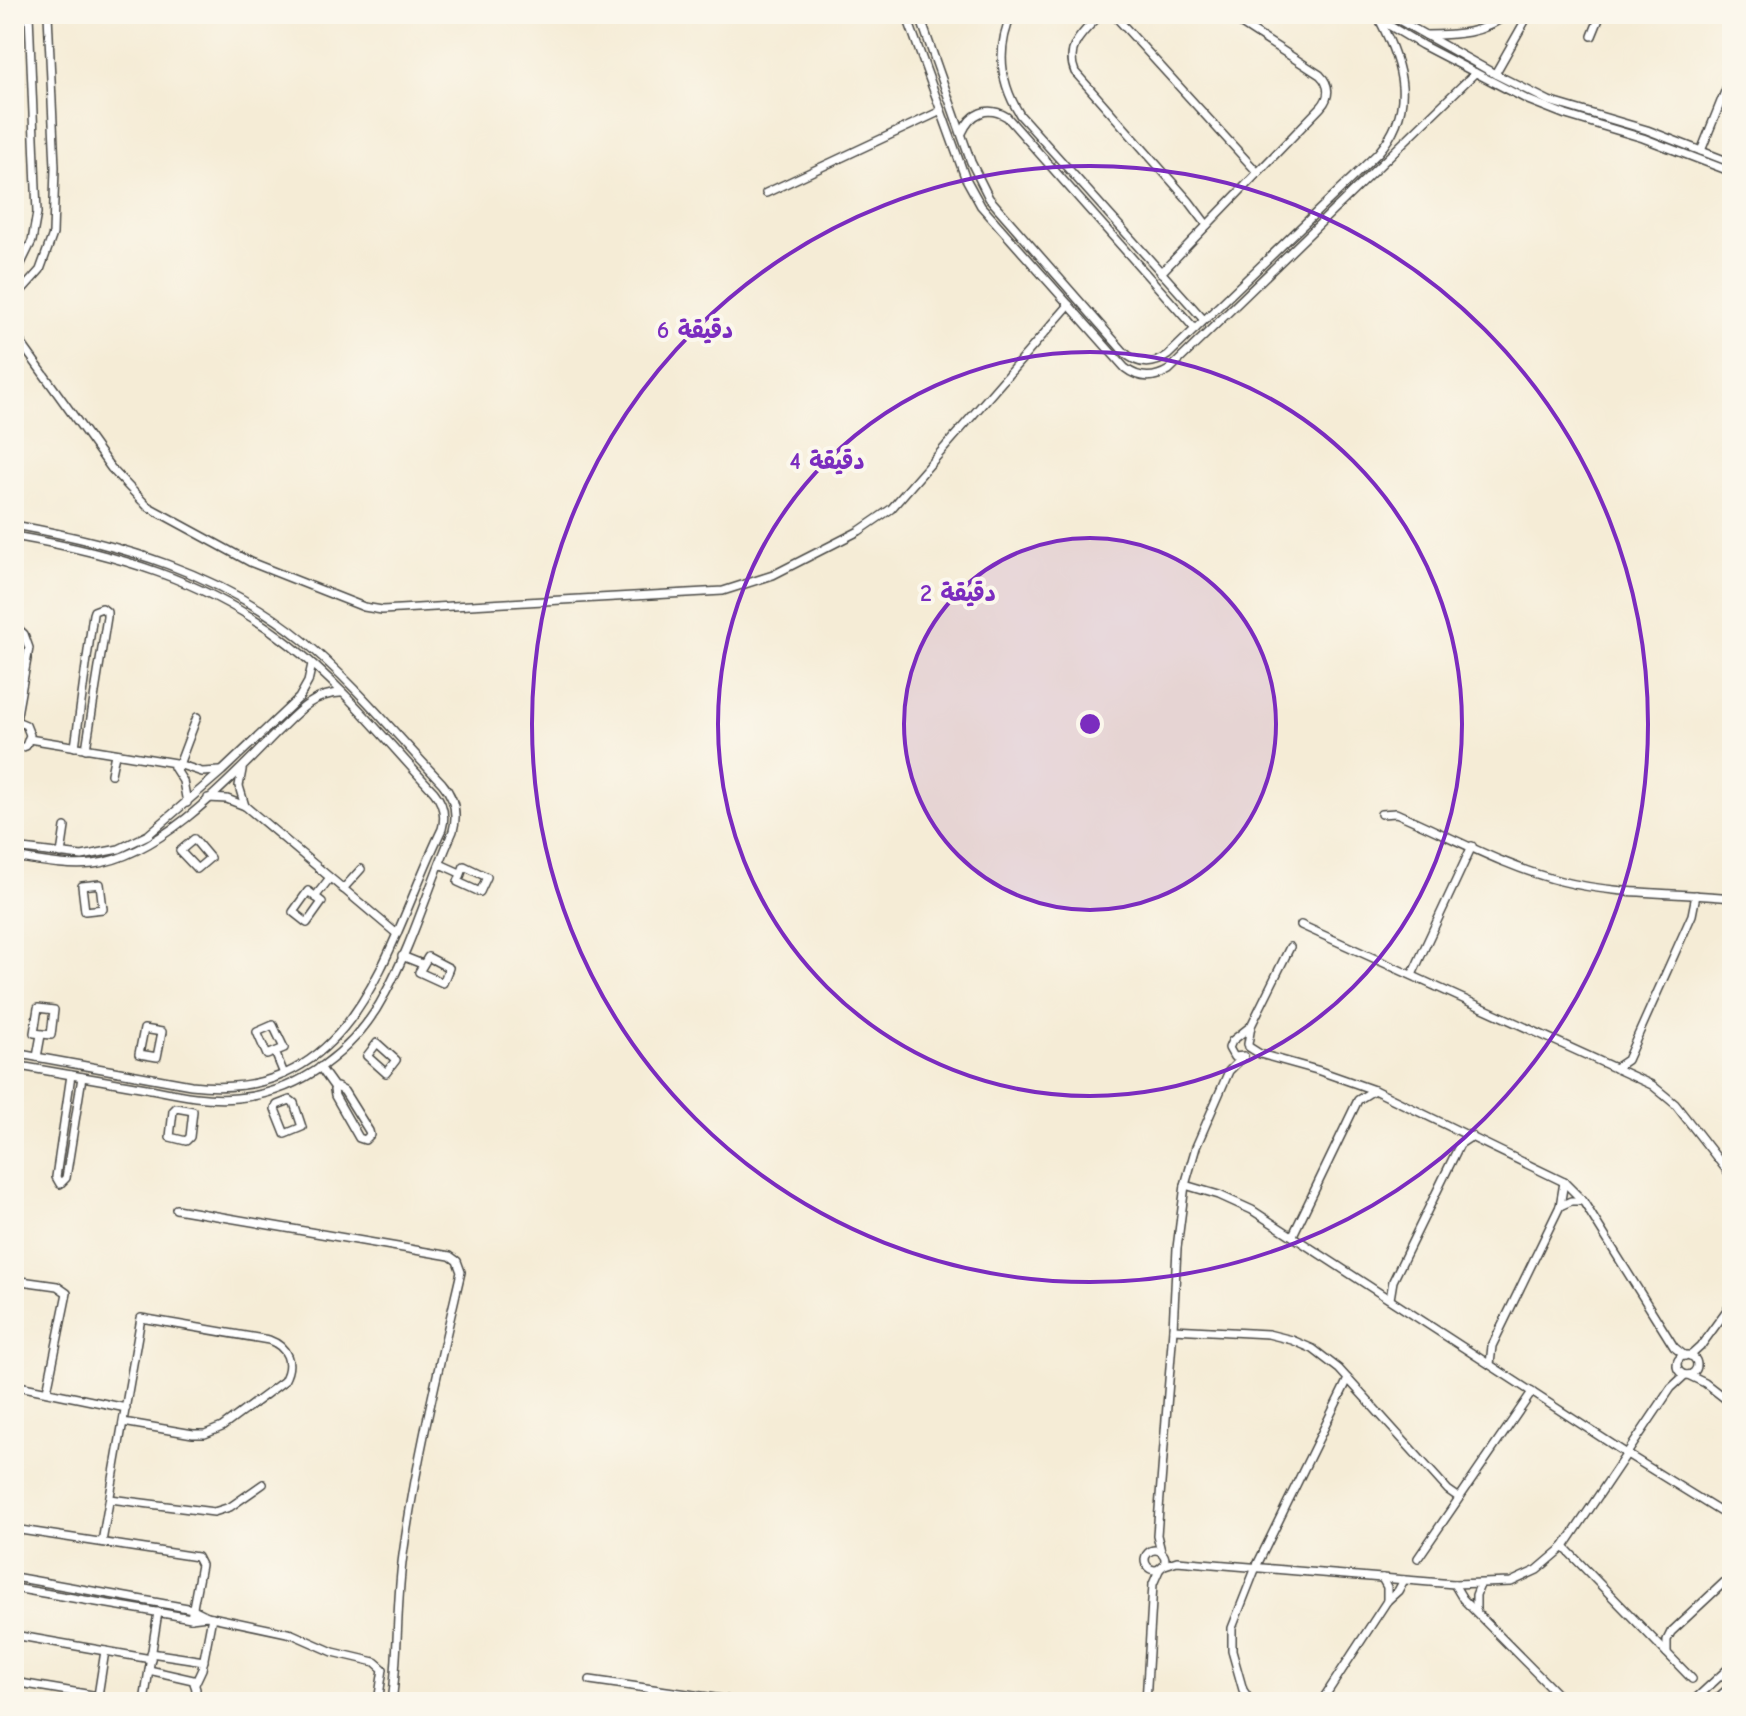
<svg xmlns="http://www.w3.org/2000/svg" width="1746" height="1716" font-family="'Comic Neue','Playpen Sans Arabic',sans-serif">
  <style>
    .lines { fill: none; stroke-linecap: round; stroke-linejoin: round }
    .minor-casing { stroke: #494845; stroke-width: 10 }
    .minor { stroke: #fff; stroke-width: 7 }
    .ring { fill: none; stroke: #7b2cbf; stroke-width: 4 }
    .centre { fill: #7b2cbf; stroke: #fbf7ec; stroke-width: 4 }
    .ring-label { font-size: 24px; text-anchor: middle; font-weight: bold; fill: #7b2cbf; stroke: #fbf7ec; stroke-width: 8; stroke-linejoin: round; paint-order: stroke }
  </style>
  <rect width="100%" height="100%" fill="#fbf7ec"/>
  <filter id="ink" filterUnits="userSpaceOnUse"><feTurbulence type="fractalNoise" baseFrequency=".0125" numOctaves="2"/><feDisplacementMap in="SourceGraphic" scale="16" xChannelSelector="R" yChannelSelector="G"/><feConvolveMatrix kernelMatrix="1 2 1 2 8 2 1 2 1" color-interpolation-filters="sRGB"/></filter>
  <filter id="wash" filterUnits="userSpaceOnUse"><feTurbulence type="fractalNoise" baseFrequency=".006" numOctaves="4" result="noise"/><feDisplacementMap in="SourceGraphic" scale="32" xChannelSelector="R" yChannelSelector="G"/><feGaussianBlur stdDeviation="1.8" result="paint"/><feColorMatrix in="noise" values="0 0 0 0 0 0 0 0 0 0 0 0 0 0 0 0 0 1.4 0 .05"/><feComposite in="paint" operator="in"/></filter>
  <g filter="url(#wash)">
    <rect width="100%" height="100%" fill="#f5ecd6"/>
  </g>
  <g filter="url(#ink)">
    <g class="lines">
      <g class="minor-casing">
        <g id="minor">
          <path d="M 906,14 L 965,177 L 981,206 L 1125,368 C 1139,379 1154,379 1169,370 L 1475,73"/>
          <path d="M 919,14 L 971,162 L 989,198 L 1125,353 C 1138,365 1153,366 1168,355 L 1378,153 C 1416,109 1404,67 1379,19"/>
          <path d="M 1012,14 C 996,49 1000,83 1020,115 L 1204,320"/>
          <path d="M 1101,14 C 1085,31 1064,46 1075,72 L 1189,201 L 1207,225"/>
          <polyline points="1113,14 1258,173"/>
          <polyline points="1370,14 1422,45 1528,100 1566,115 1643,138 1732,172"/>
          <polyline points="1388,14 1495,74 1549,101 1647,130 1732,163"/>
          <path d="M 1426,35 C 1455,35 1484,34 1507,14"/>
          <polyline points="14,36 17,132 14,140"/>
          <polyline points="1592,36 1601,14"/>
          <polyline points="1495,74 1529,14"/>
          <path d="M 962,133 C 971,113 987,105 1007,117 L 1195,329"/>
          <polyline points="1701,151 1732,74"/>
          <polyline points="766,193 941,111"/>
          <path d="M 1161,273 L 1321,107 C 1330,97 1330,85 1320,75 L 1226,14"/>
          <polyline points="14,278 32,241 37,213 29,14"/>
          <polyline points="14,299 40,270 53,234 55,167 48,14"/>
          <polyline points="14,333 111,468 147,506 250,562 364,607 382,610 723,591 773,575 859,531 891,509 1069,305"/>
          <path d="M 14,525 C 119,544 221,572 305,642 C 355,684 397,736 442,783 C 454,797 458,813 453,831 C 429,885 413,943 385,994 C 356,1050 300,1093 237,1098 C 206,1101 176,1094 146,1088 C 102,1080 58,1073 14,1065"/>
          <path d="M 14,536 C 112,553 209,580 289,644 C 343,686 387,742 434,792 C 443,803 446,815 442,829 C 386,944 359,1105 191,1085 L 14,1053"/>
          <polyline points="14,625 24,634 29,648 16,720"/>
          <polyline points="14,720 26,725 30,735 26,746 14,750"/>
          <polyline points="29,739 175,763 202,772 220,771"/>
          <polyline points="75,747 93,614 94,611 102,608 107,612 107,617 86,749"/>
          <polyline points="174,767 183,781 187,803"/>
          <polyline points="177,770 197,717"/>
          <polyline points="242,770 239,786 245,806"/>
          <polyline points="111,774 115,754"/>
          <polyline points="208,798 227,799 245,806 397,934"/>
          <path d="M 1381,814 L 1396,813 C 1450,836 1504,867 1561,881 C 1616,895 1675,892 1732,898"/>
          <polygon points="194,839 210,858 197,869 180,851"/>
          <polyline points="14,848 82,856 119,849 148,835 222,771 299,698 308,682 312,664"/>
          <polyline points="61,854 65,827"/>
          <path d="M 14,857 C 40,861 67,867 93,864 C 160,856 229,781 275,734 C 295,715 311,694 340,693"/>
          <polyline points="440,864 460,873"/>
          <polygon points="464,866 487,877 480,892 458,882"/>
          <polygon points="100,884 103,909 85,911 82,886"/>
          <polyline points="343,889 361,869"/>
          <polygon points="308,891 322,902 307,923 293,912"/>
          <polyline points="315,897 329,879"/>
          <polyline points="1301,925 1652,1085 1675,1104 1732,1177"/>
          <polyline points="402,956 422,964"/>
          <polygon points="428,957 449,968 443,983 419,972"/>
          <polyline points="1412,975 1472,846"/>
          <polygon points="38,1008 54,1010 51,1035 34,1033"/>
          <polygon points="273,1025 284,1048 267,1055 257,1032"/>
          <polygon points="144,1029 162,1032 157,1057 139,1054"/>
          <polygon points="377,1043 396,1060 386,1073 367,1056"/>
          <polyline points="1248,1044 1251,1026 1290,947"/>
          <polyline points="1249,1047 1260,1054 1317,1070 1374,1090 1564,1182 1583,1201 1674,1347 1685,1356"/>
          <polyline points="275,1052 284,1074"/>
          <polyline points="1244,1056 1234,1057 1229,1048 1232,1041 1251,1026"/>
          <polyline points="37,1057 41,1035"/>
          <polyline points="320,1067 335,1088"/>
          <polyline points="1615,1068 1627,1060 1692,915 1696,895"/>
          <polyline points="71,1075 56,1177 60,1184 66,1178 82,1077"/>
          <polygon points="337,1087 344,1091 369,1131 370,1135 365,1140 359,1138 335,1096 334,1090"/>
          <polygon points="290,1100 294,1103 302,1127 285,1134 275,1109 277,1105"/>
          <polygon points="176,1108 193,1111 190,1137 186,1141 170,1137 173,1111"/>
          <polyline points="1185,1185 1219,1195 1252,1210 1627,1454 1732,1519"/>
          <polyline points="1560,1206 1571,1201 1583,1201"/>
          <path d="M 176,1209 L 450,1256 L 457,1261 L 461,1272 C 439,1366 416,1460 403,1555 C 396,1605 399,1652 392,1702"/>
          <polyline points="1293,1235 1358,1100 1374,1090"/>
          <polyline points="14,1280 57,1286 67,1293 47,1391"/>
          <polyline points="1390,1299 1393,1281 1460,1144 1472,1136"/>
          <polyline points="1173,1329 1268,1334 1292,1340 1313,1349 1339,1369 1448,1490 1458,1497"/>
          <circle cx="1687" cy="1365" r="10"/>
          <polyline points="1690,1356 1700,1347 1732,1303"/>
          <polyline points="1490,1364 1492,1346 1560,1206 1564,1182"/>
          <polyline points="1688,1375 1705,1383 1732,1404"/>
          <polyline points="14,1385 126,1408"/>
          <polyline points="110,1499 214,1512 230,1507 263,1484"/>
          <polyline points="14,1529 197,1557 201,1565 191,1618"/>
          <path d="M 102,1542 L 141,1318 L 269,1340 C 288,1347 294,1363 284,1381 L 222,1427 L 205,1434 L 193,1434 L 123,1422"/>
          <polyline points="1564,1547 1692,1679"/>
          <circle cx="1155" cy="1560" r="10"/>
          <polyline points="1161,1551 1157,1535 1173,1329 1177,1248 1185,1185 1196,1147 1229,1071 1242,1058"/>
          <polyline points="1418,1558 1532,1392"/>
          <polyline points="1162,1566 1177,1561 1454,1584 1511,1582 1537,1570 1564,1547 1671,1388 1685,1375"/>
          <polyline points="14,1577 193,1609 207,1616 292,1634 333,1652 375,1662 383,1669 378,1702"/>
          <polyline points="1382,1578 1387,1587 1387,1601"/>
          <polyline points="1454,1584 1463,1599 1565,1702"/>
          <polyline points="14,1588 191,1618 207,1616"/>
          <polyline points="1476,1611 1476,1595 1480,1585"/>
          <polyline points="14,1635 151,1659"/>
          <polyline points="151,1653 204,1661"/>
          <polyline points="1667,1653 1667,1640 1671,1632 1732,1575"/>
          <polyline points="149,1670 193,1680 196,1689 194,1702"/>
          <polyline points="590,1680 743,1702"/>
          <polyline points="14,1682 98,1696"/>
          <polyline points="195,1684 202,1669 212,1617"/>
          <polyline points="97,1702 105,1651"/>
          <polyline points="144,1702 158,1612"/>
          <polyline points="1146,1702 1153,1584 1160,1568"/>
          <polyline points="1251,1702 1243,1690 1232,1651 1232,1628 1256,1567 1348,1379"/>
          <polyline points="1321,1702 1387,1601 1398,1591 1404,1580"/>
          <polyline points="1692,1702 1732,1665"/>
          <polyline points="1713,1702 1732,1685"/>
        </g>
      </g>
      <use href="#minor" class="minor"/>
    </g>
  </g>
  <circle cx="1090" cy="724" r="186" fill="#7b2cbf" fill-opacity=".12"/>
  <g class="ring">
    <circle cx="1090" cy="724" r="186"/>
    <circle cx="1090" cy="724" r="372"/>
    <circle cx="1090" cy="724" r="558"/>
  </g>
  <circle cx="1090" cy="724" r="12" class="centre"/>
  <g class="ring-label">
    <text x="695" y="338">6 دقيقة</text>
    <text x="827" y="469">4 دقيقة</text>
    <text x="958" y="601">2 دقيقة</text>
  </g>
  <rect width="1746" height="1716" fill="none" stroke="#fbf7ec" stroke-width="48"/>
</svg>
